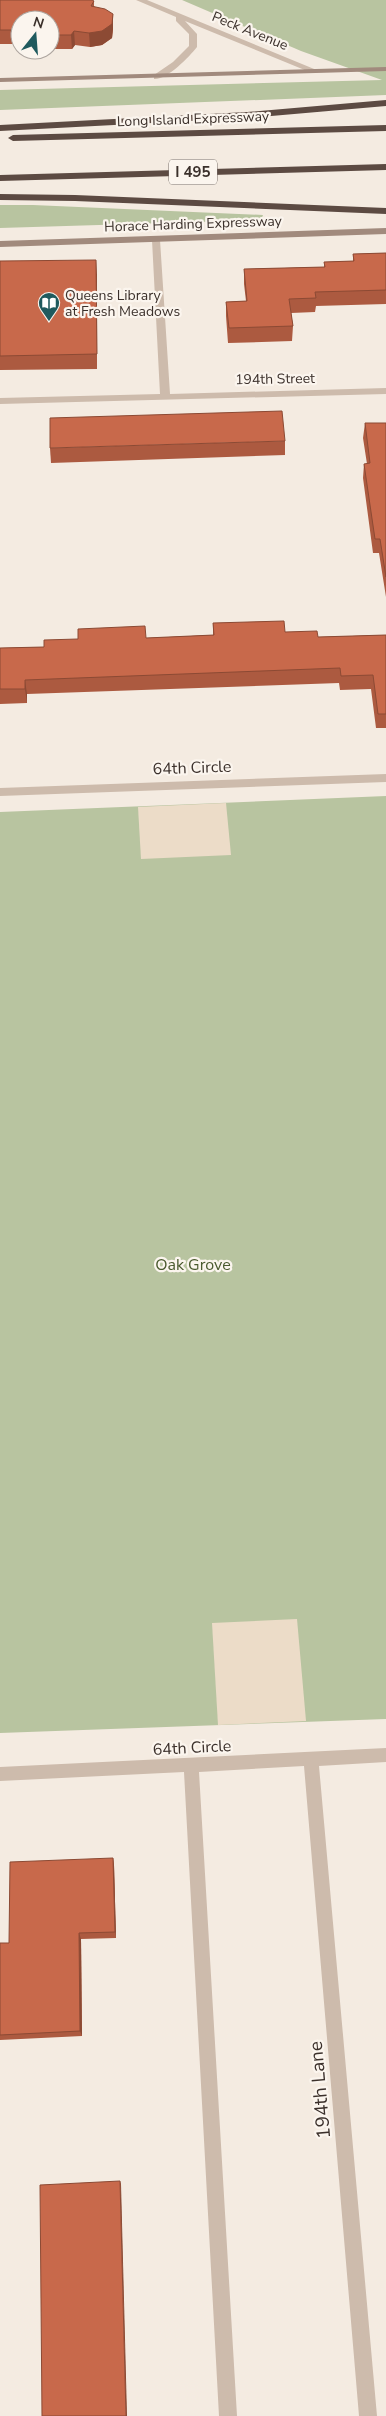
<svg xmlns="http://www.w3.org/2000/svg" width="386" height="2416" font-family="'Nunito Sans',sans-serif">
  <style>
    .green { fill: #b8c4a0 }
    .plaza { fill: #ecdcc8 }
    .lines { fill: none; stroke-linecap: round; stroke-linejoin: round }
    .minor { fill: #cdbbac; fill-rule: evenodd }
    .secondary { fill: #a18a7d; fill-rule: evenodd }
    .motorway { fill: #5c4a42; fill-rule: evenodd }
    .wall { fill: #ac5a40 }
    .shaded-wall { fill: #8c4a34 }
    .building { fill: #c8694b; stroke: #8c4a34 }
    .labels { text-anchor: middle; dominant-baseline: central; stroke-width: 4.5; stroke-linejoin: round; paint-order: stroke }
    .far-street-label { font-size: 14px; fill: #3b302b; stroke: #fbf5ee }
    .far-poi-label { font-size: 14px; fill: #3b302b; stroke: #fbf5ee; text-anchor: start }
    .shield { fill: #fbf5ee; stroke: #756b66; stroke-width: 1 }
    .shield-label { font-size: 15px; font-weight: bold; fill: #3b302b }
    .street-label { font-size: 16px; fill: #3b302b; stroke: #fbf5ee }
    .park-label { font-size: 16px; fill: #4a5a2e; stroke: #fbf5ee }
    .near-street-label { font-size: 19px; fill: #3b302b; stroke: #fbf5ee }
  </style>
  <rect width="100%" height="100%" fill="#f4ebe1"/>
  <g class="green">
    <polygon points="182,0 386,0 386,95 0,110 0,90 382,80 301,51"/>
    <polygon points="0,205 33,205 263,215 261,220 0,228"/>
    <polygon points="386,796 386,1719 0,1733 0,812"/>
  </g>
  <g class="plaza">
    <polygon points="226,803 231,855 141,859 138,807"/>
    <polygon points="297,1619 306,1721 218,1725 212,1623"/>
  </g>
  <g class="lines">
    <g class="minor">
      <path d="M 136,0 L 147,0 L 319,71 L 312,73 L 185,21 L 197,34 L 197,47 C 189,57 167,80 154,79 L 154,75 L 173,62 L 189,46 L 189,34 L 176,21 L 176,17 Z"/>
      <polygon points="156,237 160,240 170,394 386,388 386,394 0,404 0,398 160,394 152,240"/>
      <polygon points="386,774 386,782 0,796 0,788"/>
      <polygon points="386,1748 386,1762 319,1766 377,2416 359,2416 304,1766 199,1772 237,2416 219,2416 184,1772 0,1781 0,1767"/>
    </g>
    <g class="secondary">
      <polygon points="386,67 386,71 0,82 0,78"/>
      <polygon points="386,228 386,234 0,247 0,241"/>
    </g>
    <g class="motorway">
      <polygon points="386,100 386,106 247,118 0,131 0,125 247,112"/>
      <polygon points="386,125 386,131 13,141 8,138 13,135"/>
      <polygon points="386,164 386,170 0,181 0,175"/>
      <polygon points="0,194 75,195 386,208 386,214 75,201 0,200"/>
    </g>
  </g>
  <g class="wall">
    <polygon points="0,0 94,1 94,6 113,29 112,38 102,45 90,47 75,45 72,49 50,49 50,20 20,20 20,48 15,48 15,44 0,44"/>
    <polygon points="386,253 386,304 316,306 315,312 291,313 293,326 292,341 228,343 226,316 226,302 246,301 244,284 244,269 324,267 324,262 353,261 353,254"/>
    <polygon points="0,261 97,274 97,369 0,370"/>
    <polygon points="365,423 386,423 386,597 379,553 373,553 363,478 364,464 367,464 363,438"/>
    <polygon points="285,441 285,455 51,463 50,448"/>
    <polygon points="213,623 318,637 386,635 386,728 376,728 371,689 340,690 339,683 27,694 27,703 0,704 0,648 44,647 146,638 213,635"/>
    <polygon points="113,1858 114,1865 116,1938 81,1939 82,2036 0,2040 0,1943 9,1943"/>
  </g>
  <g class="shaded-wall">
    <polygon points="113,14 113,29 112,38 102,45 90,47 89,33"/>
    <polygon points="74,31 75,45 72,49 71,35"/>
    <polygon points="96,260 97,274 97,369 97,354"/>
    <polygon points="25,680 27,694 27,703 25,689"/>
    <polygon points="113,1858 114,1865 116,1938 115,1932"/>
    <polygon points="79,1933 81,1939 82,2036 80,2031"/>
    <polygon points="120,2181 121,2184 127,2416 126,2416"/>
  </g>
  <g class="building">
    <polygon points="0,0 92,0 94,1 91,6 105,9 113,14 112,24 102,31 89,33 74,31 71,35 50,35 50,20 20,20 20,34 14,34 13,30 0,30"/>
    <polygon points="386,253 386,290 315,292 316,298 289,299 293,326 229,328 226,302 247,301 244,269 325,267 324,262 354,261 353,254"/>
    <polygon points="96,260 97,354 0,356 0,261"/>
    <polygon points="282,411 285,441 50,448 50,418"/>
    <polygon points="365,423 386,423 386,577 380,539 375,539 364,464 370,463"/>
    <polygon points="284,621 285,632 317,631 318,637 386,635 386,714 378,714 373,675 341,676 340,668 25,680 25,689 0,689 0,648 44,647 44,640 78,639 78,629 145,626 146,638 214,635 213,623"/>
    <polygon points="113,1858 115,1932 79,1933 80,2031 0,2035 0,1943 9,1943 10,1862"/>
    <polygon points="120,2181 126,2416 42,2416 40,2185"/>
  </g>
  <defs>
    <g id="library-pin" transform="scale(1.125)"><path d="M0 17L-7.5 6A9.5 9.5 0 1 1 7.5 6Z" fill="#1f5a5e" stroke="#fbf5ee"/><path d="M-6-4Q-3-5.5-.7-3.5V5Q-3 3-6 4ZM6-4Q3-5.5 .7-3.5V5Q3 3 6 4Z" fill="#fff"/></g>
  </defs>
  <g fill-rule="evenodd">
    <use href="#library-pin" x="49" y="303"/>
  </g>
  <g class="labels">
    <g class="far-street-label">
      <text transform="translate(250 31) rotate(22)">Peck Avenue</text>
      <text transform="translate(193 119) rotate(-2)">Long Island Expressway</text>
      <text transform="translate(193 224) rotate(-2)">Horace Harding Expressway</text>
      <text transform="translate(275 379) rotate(-1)">194th Street</text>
    </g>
    <g class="far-poi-label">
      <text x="65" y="295">Queens Library<tspan x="65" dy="16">at Fresh Meadows</tspan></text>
    </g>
    <rect class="shield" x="169" y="159.5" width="48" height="25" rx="4"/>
    <g class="shield-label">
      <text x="193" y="172">I 495</text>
    </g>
    <g class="street-label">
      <text transform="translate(192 768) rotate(-2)">64th Circle</text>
      <text transform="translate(192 1748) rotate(-3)">64th Circle</text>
    </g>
    <g class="park-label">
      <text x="193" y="1265">Oak Grove</text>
    </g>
    <g class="near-street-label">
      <text transform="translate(320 2090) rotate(-95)">194th Lane</text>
    </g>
  </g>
  <g transform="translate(35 35) rotate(17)"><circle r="24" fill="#fbf5ee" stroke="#aea6a0"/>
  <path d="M0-4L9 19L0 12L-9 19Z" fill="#1f5a5e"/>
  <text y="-8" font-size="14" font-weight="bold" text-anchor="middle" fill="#3b302b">N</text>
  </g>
</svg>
